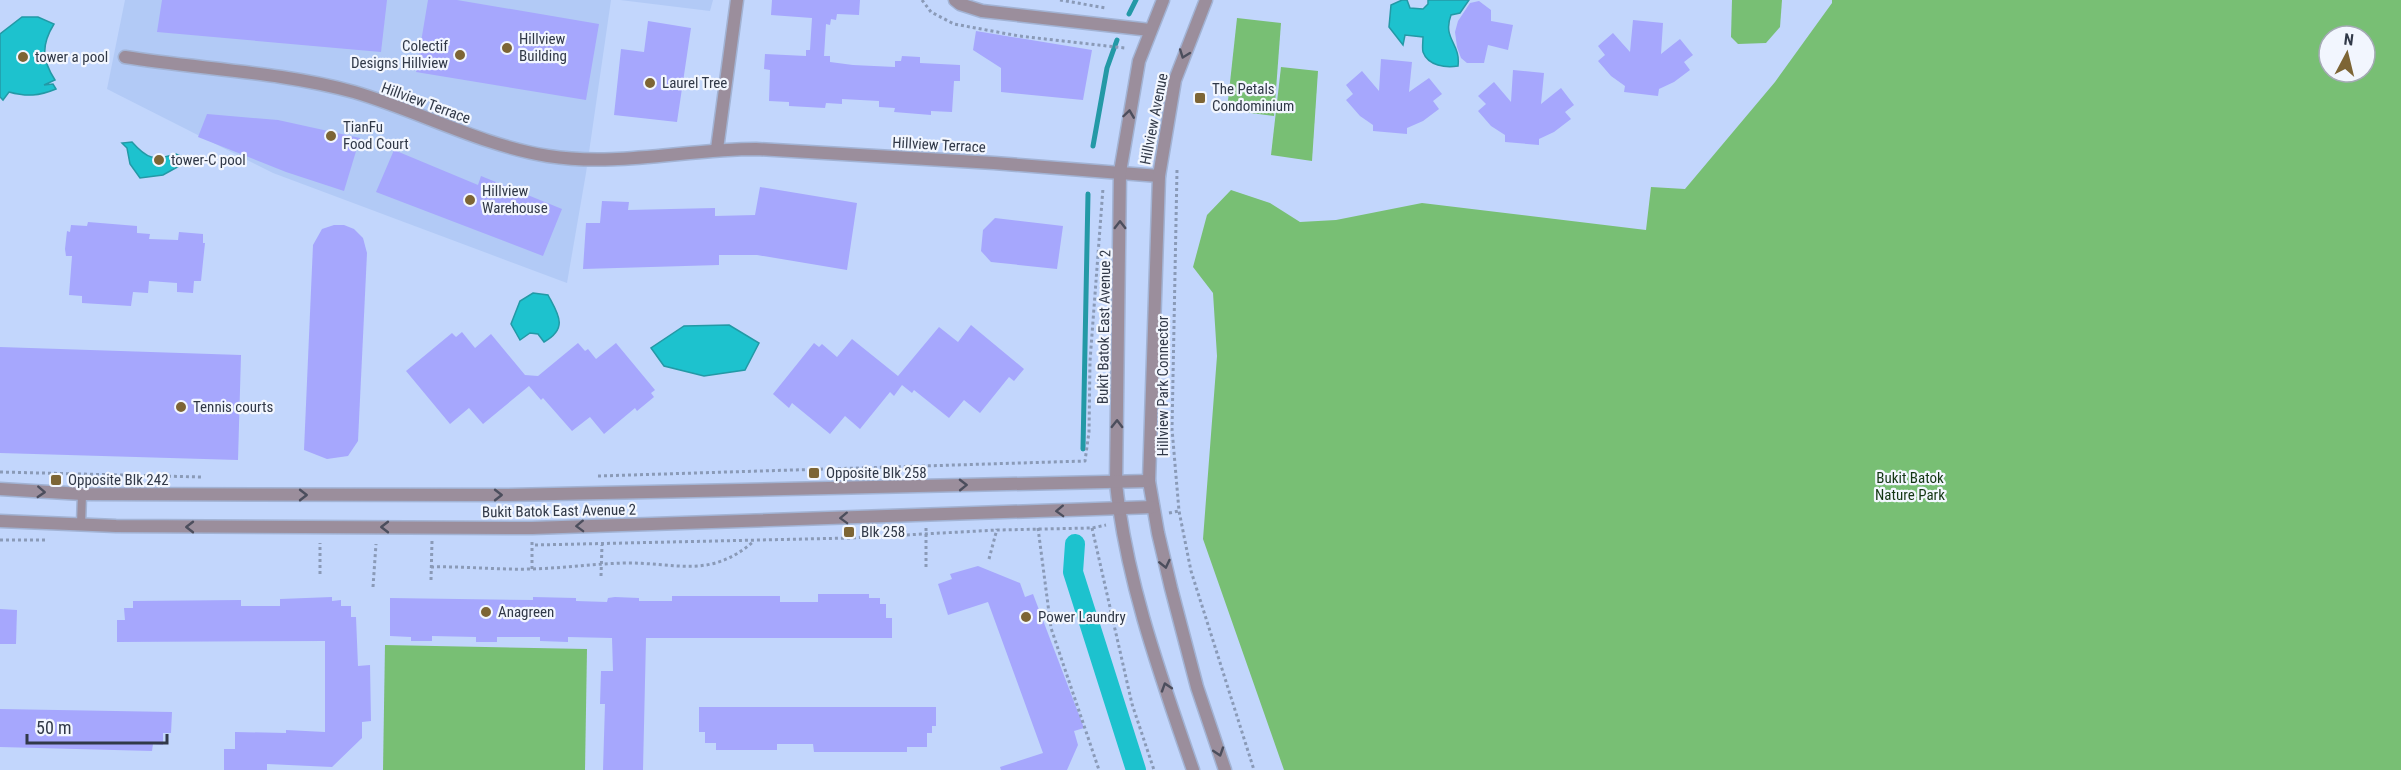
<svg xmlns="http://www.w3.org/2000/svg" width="2401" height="770" font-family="'Roboto Condensed',sans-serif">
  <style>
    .built { fill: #b2caf6 }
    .green { fill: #78bf74; fill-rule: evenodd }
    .water { fill: #1dc2ce; stroke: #2399a6; stroke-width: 1.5 }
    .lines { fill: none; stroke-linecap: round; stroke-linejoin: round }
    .stream { stroke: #2399a6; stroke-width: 5 }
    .canal { stroke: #1dc2ce; stroke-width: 20 }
    .building { fill: #a6a7fd }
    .service-casing { stroke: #a2b3d4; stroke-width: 11 }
    .minor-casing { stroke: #a2b3d4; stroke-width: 15 }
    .tertiary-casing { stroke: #a2b3d4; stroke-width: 15 }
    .path { stroke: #8a9ab7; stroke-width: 3; stroke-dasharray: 3 3; stroke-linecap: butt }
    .service { stroke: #9b8e9c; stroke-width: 8 }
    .minor { stroke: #9b8e9c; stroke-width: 12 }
    .tertiary { stroke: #9b8e9c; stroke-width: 12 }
    .oneway { stroke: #4c4e5d }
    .poi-dot { fill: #7d6535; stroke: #f2f6fe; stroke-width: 2 }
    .labels { text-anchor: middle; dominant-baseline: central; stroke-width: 4.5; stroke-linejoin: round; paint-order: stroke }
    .poi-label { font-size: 15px; fill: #313948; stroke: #f2f6fe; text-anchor: start }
    .street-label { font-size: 15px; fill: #313948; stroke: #f2f6fe }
    .park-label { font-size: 15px; fill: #133612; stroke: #f2f6fe }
  </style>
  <rect width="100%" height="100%" fill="#c2d6fc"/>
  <g class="built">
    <polygon points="125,0 611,0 586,173 567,283 273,173 107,89"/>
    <polygon points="620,0 713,0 710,11"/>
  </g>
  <g class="green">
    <polygon points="1732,0 1782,0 1780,27 1766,43 1738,44 1731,37"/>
    <path d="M 1832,0 L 2401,0 L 2401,770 L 1284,770 L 1203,539 L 1217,356 L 1213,293 L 1193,267 L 1207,215 L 1231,190 L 1270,203 L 1300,222 L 1336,220 L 1422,203 L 1646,230 L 1651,187 L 1685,189 L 1775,82 L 1832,3 ZM 2329,36 L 2365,36 L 2365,72 L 2329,72 Z"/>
    <polygon points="1237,18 1281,23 1274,116 1227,110"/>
    <polygon points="1281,67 1318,71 1312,161 1271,155"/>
    <polygon points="385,645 587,649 585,770 383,770"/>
  </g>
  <g class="water">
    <path d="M 1402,0 L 1407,0 L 1410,8 L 1423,9 L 1428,4 L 1428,0 L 1469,0 L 1460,13 L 1451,15 C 1442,39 1461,43 1458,66 C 1446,68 1428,66 1423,52 C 1422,49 1423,41 1423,37 L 1405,35 L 1403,45 L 1389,27 L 1391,5 Z"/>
    <path d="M 22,17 L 38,17 L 54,24 C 41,45 42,60 55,80 L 44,85 L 53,84 L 56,89 C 39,96 27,97 9,92 L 3,100 L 0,97 L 0,34 Z"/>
    <path d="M 132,142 C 147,159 154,161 176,154 L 190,160 L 163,175 L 140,178 L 130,164 L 127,148 L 122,143 Z"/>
    <path d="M 533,293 L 548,295 C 558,314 569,328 544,342 L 538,334 L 530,333 L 520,340 L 511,324 L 520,301 Z"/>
    <polygon points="729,325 759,343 745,370 704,376 664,366 651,348 684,326"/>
  </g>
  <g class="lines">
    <g class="stream">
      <polyline points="1129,14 1136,0"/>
      <polyline points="1093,146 1107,68 1117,40"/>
      <polyline points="1083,449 1088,194"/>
    </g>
    <polyline class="canal" points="1075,544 1073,572 1136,770"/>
  </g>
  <g class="building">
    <polygon points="162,0 387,0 381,52 157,32"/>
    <polygon points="428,0 457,0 599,24 586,100 416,72"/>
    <polygon points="772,0 860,0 859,15 837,14 836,20 831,19 830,25 826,24 824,56 830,56 830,62 853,65 895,67 895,61 901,61 902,56 920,57 920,63 960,65 960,81 954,81 952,112 931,111 931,115 894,112 895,108 879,107 879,101 842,99 842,104 826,103 825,108 789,106 789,102 769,101 770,70 764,69 765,54 806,56 806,50 810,50 812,18 771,15"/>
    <polygon points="1479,1 1491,10 1491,21 1513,25 1508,50 1488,45 1484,63 1467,63 1461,58 1457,47 1455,32 1458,21 1470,3"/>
    <polygon points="1633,20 1663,23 1661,54 1680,39 1693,55 1684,62 1690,70 1674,82 1659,89 1658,96 1624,92 1625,86 1611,76 1598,61 1605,55 1598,46 1613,33 1630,52"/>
    <polygon points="648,21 691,28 677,122 614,115 621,49 644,52"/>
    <polygon points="976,31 1092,50 1083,100 1001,92 1001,68 973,50"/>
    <polygon points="1381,59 1412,62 1409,92 1429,78 1442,94 1433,101 1439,109 1423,121 1407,128 1407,134 1373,131 1373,125 1360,116 1346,100 1353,94 1346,85 1362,71 1379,91"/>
    <polygon points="1513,70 1544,73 1541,104 1561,88 1574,105 1565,112 1571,119 1554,132 1539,139 1539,145 1505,142 1505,135 1491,126 1478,111 1486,104 1478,96 1494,82 1511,102"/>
    <polygon points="207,114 278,120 360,138 344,191 286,172 198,137"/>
    <polygon points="394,150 478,185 481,176 562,209 543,256 376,192"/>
    <polygon points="760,187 857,203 847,270 757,255 719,255 719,265 583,269 586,223 600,223 602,201 629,202 628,210 715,208 715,216 755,215"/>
    <polygon points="995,218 1063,226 1057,269 991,262 981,251 983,230"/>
    <polygon points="88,222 137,226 137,233 150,234 149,239 178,240 179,232 203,234 203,243 205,243 201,281 194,281 193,293 177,292 177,283 149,281 148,293 133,292 131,306 82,303 82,296 69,295 72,256 66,256 65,249 67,231 70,232 71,225 87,226"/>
    <polygon points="334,225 344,225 354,229 363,238 367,253 358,441 348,456 327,459 304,450 313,245 322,229"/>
    <polygon points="971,325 1024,369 1014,381 1009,377 980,413 964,400 949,418 914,390 912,393 902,385 894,396 890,392 860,429 845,416 830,434 792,403 789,408 773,394 814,343 819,347 822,344 837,357 852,339 898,376 939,327 958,342"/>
    <polygon points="462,332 475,348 491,334 525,375 538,376 578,343 585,351 588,349 596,359 616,343 655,390 651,393 654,397 637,411 635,408 604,434 590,417 572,431 543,398 541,400 529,386 483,424 469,408 450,424 406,371 452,333 456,337"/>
    <polygon points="0,347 241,355 238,460 0,453"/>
    <polygon points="978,566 1020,583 1025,597 1033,594 1084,728 1074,731 1078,745 1067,770 1001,770 1000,767 1043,753 988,602 948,615 938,584 952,579 950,574"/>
    <polygon points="818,594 869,594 869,598 880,598 880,604 886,604 886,618 892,618 892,638 646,638 643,770 603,770 605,704 600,704 601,671 613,671 612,638 568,637 568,642 540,641 540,637 497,637 497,642 476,642 476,637 432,636 432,641 411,641 411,637 390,636 390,598 533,600 533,597 576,598 576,601 607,602 608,598 615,597 639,598 639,601 672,601 672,596 780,596 780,602 818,602"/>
    <polygon points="332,597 332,601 341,600 341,606 351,606 351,617 356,617 358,666 370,665 371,721 362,722 362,738 332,767 267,764 267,770 224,770 224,749 235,749 235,732 286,733 286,730 325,732 325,641 117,642 117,620 125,620 124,608 133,608 133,601 241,600 241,606 280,606 280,599"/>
    <polygon points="0,609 17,610 16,644 0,644"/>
    <polygon points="699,707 936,707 936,726 932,726 932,733 927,733 927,747 907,747 907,752 814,752 813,744 777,744 777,750 716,750 716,743 705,743 705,732 699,732"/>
    <polygon points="0,709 172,712 171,733 163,733 163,745 153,744 152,751 0,747"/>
  </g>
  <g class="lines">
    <g class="service-casing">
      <polyline id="service" points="81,525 82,494"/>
    </g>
    <g class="minor-casing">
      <g id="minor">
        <polyline points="955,0 960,4 982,11 1150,30"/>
        <path d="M 125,57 C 200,69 282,72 354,92 C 419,111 480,145 548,156 C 617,167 687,149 756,149 L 994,163 L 1159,176"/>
        <polyline points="717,149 737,0"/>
      </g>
    </g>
    <g class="tertiary-casing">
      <g id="tertiary">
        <path d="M 1163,0 L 1139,61 L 1120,172 L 1116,483 C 1126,581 1161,677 1193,770"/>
        <polyline points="1206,0 1175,80 1159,176 1149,481 1158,533 1171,588 1197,687 1225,770"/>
        <polyline points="0,489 82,494 508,495 1149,481"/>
        <polyline points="0,521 116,526 532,528 1153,507"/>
      </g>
    </g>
    <g class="path">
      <polyline points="922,0 931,12 954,24 1019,36 1125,48"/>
      <polyline points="1060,0 1106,8"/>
      <polyline points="1177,170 1172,429 1179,511 1191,571 1254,770"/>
      <polyline points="0,472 201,477"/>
      <polyline points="598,476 1085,461 1089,432 1090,361 1103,188"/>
      <polyline points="1169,513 1179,511"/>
      <polyline points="926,528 926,568"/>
      <polyline points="1038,528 1051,628 1099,770"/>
      <polyline points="1092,528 1132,704 1154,770"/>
      <polyline points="0,540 48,540"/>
      <polyline points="535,545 850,538 997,530 1092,528 1106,525"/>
      <polyline points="989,559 997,529"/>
      <path d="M 431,567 C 465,566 498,570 532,569 C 563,568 593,564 624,563 C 675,562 710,580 754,541"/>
      <polyline points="532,569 532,541"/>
      <polyline points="320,574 320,543"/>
      <polyline points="601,576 602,545"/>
      <polyline points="431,580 432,541"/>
      <polyline points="373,587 376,544"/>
    </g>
    <use href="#service" class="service"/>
    <use href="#minor" class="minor"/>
    <use href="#tertiary" class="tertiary"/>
  </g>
  <defs><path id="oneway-chevron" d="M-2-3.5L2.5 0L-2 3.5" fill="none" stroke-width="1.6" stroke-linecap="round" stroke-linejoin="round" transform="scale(1.5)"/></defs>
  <g class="oneway">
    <use href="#oneway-chevron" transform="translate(1184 54) rotate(110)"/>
    <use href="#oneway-chevron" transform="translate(1129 114) rotate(-82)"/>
    <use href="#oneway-chevron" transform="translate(1120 225) rotate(-90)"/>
    <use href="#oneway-chevron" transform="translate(1117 424) rotate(-89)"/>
    <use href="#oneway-chevron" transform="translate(963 485) rotate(-1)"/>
    <use href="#oneway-chevron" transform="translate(41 492) rotate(3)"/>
    <use href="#oneway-chevron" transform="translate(303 495)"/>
    <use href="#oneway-chevron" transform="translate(498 495)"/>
    <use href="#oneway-chevron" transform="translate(1060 511) rotate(178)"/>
    <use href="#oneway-chevron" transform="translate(844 518) rotate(178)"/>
    <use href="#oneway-chevron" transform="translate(580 526) rotate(178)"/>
    <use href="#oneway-chevron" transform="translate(190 527) rotate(-180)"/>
    <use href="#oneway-chevron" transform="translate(385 527) rotate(-180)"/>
    <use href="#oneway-chevron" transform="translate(1165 564) rotate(77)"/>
    <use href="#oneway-chevron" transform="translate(1166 687) rotate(-108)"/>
    <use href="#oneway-chevron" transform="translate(1219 752) rotate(72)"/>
  </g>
  <g class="poi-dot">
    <circle cx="507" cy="48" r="6"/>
    <circle cx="460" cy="55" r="6"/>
    <circle cx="23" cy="57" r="6"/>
    <circle cx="650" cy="83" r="6"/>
    <rect x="1194" y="92" width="12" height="12" rx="3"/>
    <circle cx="331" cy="136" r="6"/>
    <circle cx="159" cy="160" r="6"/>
    <circle cx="470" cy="200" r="6"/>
    <circle cx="181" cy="407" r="6"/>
    <rect x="808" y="467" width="12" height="12" rx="3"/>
    <rect x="50" y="474" width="12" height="12" rx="3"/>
    <rect x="843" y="526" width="12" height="12" rx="3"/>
    <circle cx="486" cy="612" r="6"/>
    <circle cx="1026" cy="617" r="6"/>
  </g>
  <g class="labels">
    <g class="poi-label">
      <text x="519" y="39">Hillview<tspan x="519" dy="17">Building</tspan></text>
      <text x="448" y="46" text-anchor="end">Colectif<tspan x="448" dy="17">Designs Hillview</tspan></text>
      <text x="35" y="57">tower a pool</text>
      <text x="662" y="83">Laurel Tree</text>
      <text x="1212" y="89">The Petals<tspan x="1212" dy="17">Condominium</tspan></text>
      <text x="343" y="127">TianFu<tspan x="343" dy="17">Food Court</tspan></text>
      <text x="171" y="160">tower-C pool</text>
      <text x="482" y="191">Hillview<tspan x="482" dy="17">Warehouse</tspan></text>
      <text x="193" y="407">Tennis courts</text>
      <text x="826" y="473">Opposite Blk 258</text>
      <text x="68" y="480">Opposite Blk 242</text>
      <text x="861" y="532">Blk 258</text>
      <text x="498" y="612">Anagreen</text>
      <text x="1038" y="617">Power Laundry</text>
    </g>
    <g class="street-label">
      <text transform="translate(426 103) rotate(20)">Hillview Terrace</text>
      <text transform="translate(1154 119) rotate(-79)">Hillview Avenue</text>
      <text transform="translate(939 145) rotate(3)">Hillview Terrace</text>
      <text transform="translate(1104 327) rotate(-89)">Bukit Batok East Avenue 2</text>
      <text transform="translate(1163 386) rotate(-90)">Hillview Park Connector</text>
      <text transform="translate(559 511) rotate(-1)">Bukit Batok East Avenue 2</text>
    </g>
    <g class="park-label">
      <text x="1910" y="478">Bukit Batok<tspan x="1910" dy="17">Nature Park</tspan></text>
    </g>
  </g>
  <g transform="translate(2347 54) rotate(7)"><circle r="28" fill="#f2f6fe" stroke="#a5aab5" stroke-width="1.5"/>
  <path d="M0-4.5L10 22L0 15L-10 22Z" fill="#7d6535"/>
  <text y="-9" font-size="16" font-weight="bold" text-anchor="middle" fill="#313948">N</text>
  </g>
  <path d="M27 734v9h140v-9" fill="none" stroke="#313948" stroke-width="3"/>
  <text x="36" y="734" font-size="18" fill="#313948" stroke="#f2f6fe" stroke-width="4.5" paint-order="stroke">50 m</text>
</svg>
